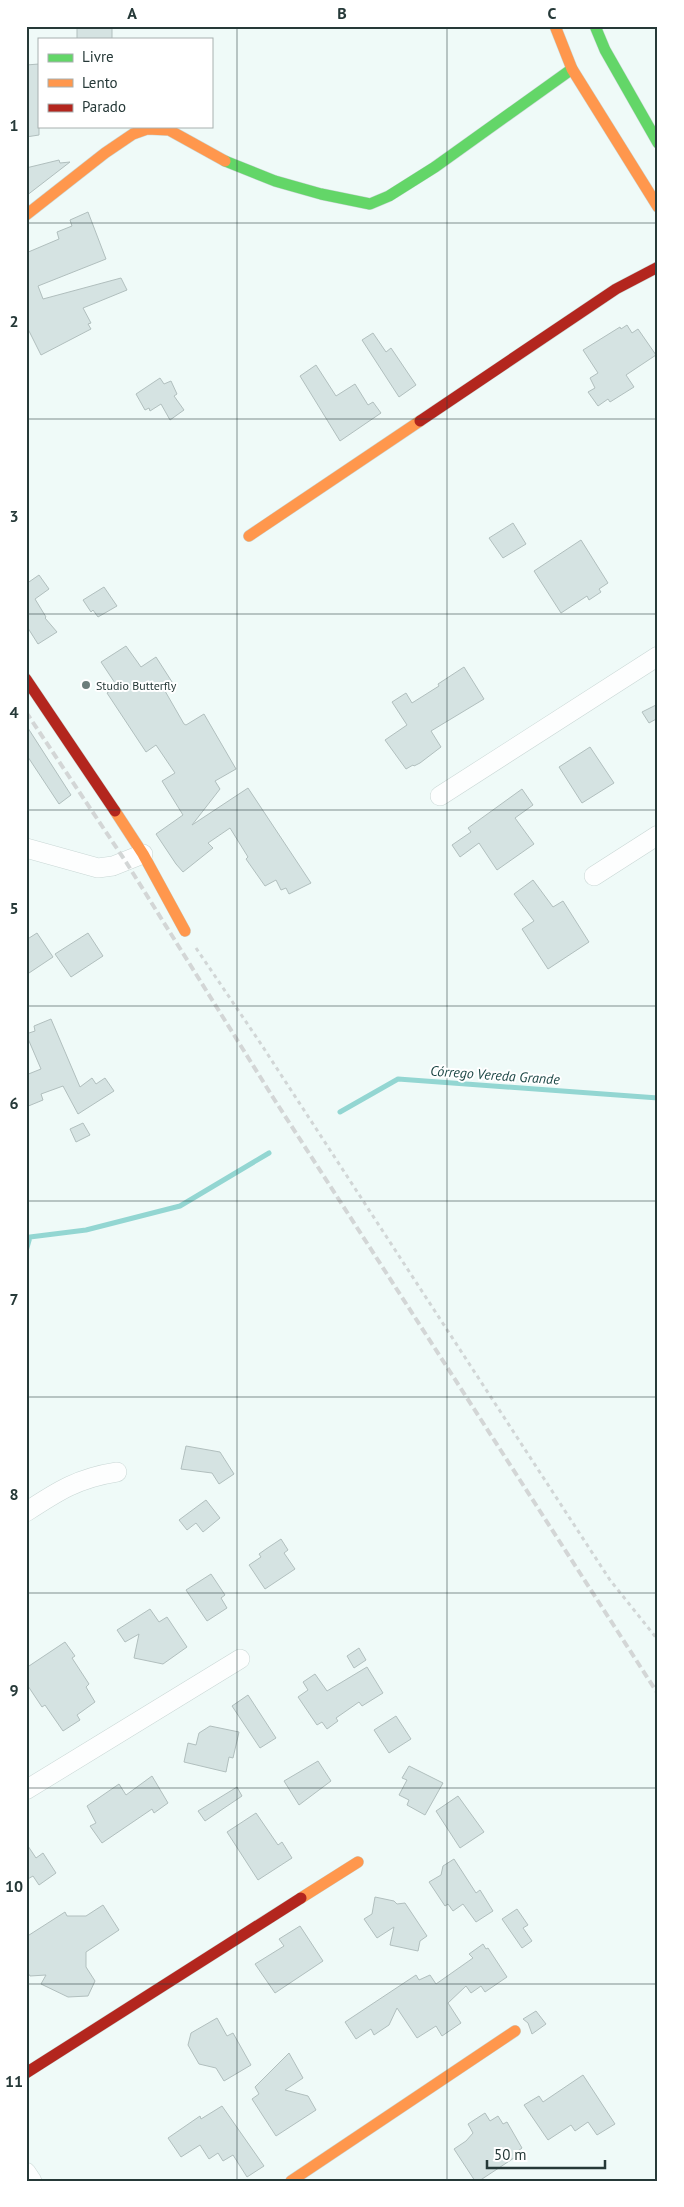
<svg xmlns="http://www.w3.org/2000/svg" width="684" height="2207" font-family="'PT Sans',sans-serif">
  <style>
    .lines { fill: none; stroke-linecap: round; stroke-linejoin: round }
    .stream { stroke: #93d6d2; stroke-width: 5 }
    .building { fill: #d5e3e2; stroke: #b1bfbe }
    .street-casing { stroke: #c9d7d5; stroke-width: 20 }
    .fast-casing { stroke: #c9d7d5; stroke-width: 12 }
    .slow-casing { stroke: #c9d7d5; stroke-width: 12 }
    .jam-casing { stroke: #c9d7d5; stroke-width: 12 }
    .path { stroke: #d1d6d6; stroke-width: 3; stroke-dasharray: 4 4; stroke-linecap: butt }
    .street { stroke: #fdfefe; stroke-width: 19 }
    .fast { stroke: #63d668; stroke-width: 11 }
    .slow { stroke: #ff974d; stroke-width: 11 }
    .jam { stroke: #b3261e; stroke-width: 11 }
    .rail { stroke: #d3d6d6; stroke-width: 4; stroke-dasharray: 8 4; stroke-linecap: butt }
    .grid { fill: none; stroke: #263938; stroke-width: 1; stroke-opacity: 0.55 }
    .poi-dot { fill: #6c7d7b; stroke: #fff; stroke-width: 2 }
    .labels { text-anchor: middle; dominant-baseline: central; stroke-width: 4; stroke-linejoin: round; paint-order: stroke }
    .poi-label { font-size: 12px; fill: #263938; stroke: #fff; text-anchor: start }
    .water-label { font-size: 14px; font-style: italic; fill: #1a4543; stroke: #fff }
    .neatline { fill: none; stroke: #263938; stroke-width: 2 }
    .grid-label { font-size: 16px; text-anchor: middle; font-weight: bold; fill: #263938 }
  </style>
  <rect width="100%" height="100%" fill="#effaf8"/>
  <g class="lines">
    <g class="stream">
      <polyline points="340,1112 398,1079 658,1098"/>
      <polyline points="26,1251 30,1237 86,1230 180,1206 269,1153"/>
    </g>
  </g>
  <g class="building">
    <rect x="77" y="26" width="35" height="13"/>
    <polygon points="39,64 39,135 26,137 26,65"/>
    <polygon points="59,160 60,163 70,162 26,196 26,168"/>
    <polygon points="88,212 106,259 38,286 43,299 121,278 127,290 83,308 91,323 88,324 91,329 41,355 26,325 26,253 59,239 57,232 72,226 70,220"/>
    <polygon points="627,325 632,333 638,329 656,355 626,375 634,387 610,402 608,399 598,406 588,392 595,388 590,378 598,373 583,350 620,327 621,329"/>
    <polygon points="373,333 386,352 391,348 416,385 399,397 362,340"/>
    <polygon points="316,365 336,396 355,384 368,405 373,402 381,413 340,441 300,376"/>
    <polygon points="160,378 164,384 171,381 177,394 174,396 184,410 170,420 161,404 150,411 149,408 145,410 136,394"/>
    <polygon points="513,523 526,544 503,558 489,538"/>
    <polygon points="581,540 608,583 599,589 601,592 589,600 587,596 561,613 534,571"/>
    <polygon points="39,575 49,589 35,599 46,617 45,618 57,632 38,644 26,625 26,584"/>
    <polygon points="104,587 117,606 98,617 93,610 91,612 83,600"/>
    <polygon points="126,646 141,667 156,657 174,685 165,691 184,724 186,725 204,714 236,769 215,781 220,789 192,825 248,788 311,883 289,894 286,888 281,890 276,880 265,886 246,859 248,857 230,828 208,843 213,848 183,872 176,864 156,834 183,815 162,781 175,773 156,745 146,752 107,693 117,686 101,662"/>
    <polygon points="464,667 484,699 431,731 441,747 420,763 414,766 413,765 406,769 385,740 407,725 392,702 406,693 412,703 439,686 438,684"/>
    <polygon points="658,704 658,718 649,723 642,712"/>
    <polygon points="26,725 71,795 59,804 26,754"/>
    <polygon points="590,747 614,783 582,803 559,767"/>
    <polygon points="522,789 533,805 515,818 534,844 497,870 479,843 460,857 452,845 471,832 468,828"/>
    <polygon points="533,880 553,907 563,901 589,942 548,969 522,929 534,921 514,894"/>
    <polygon points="37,933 53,957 26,975 26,940"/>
    <polygon points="88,933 103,956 71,977 55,954"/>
    <polygon points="51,1019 80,1087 92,1078 96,1084 105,1078 114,1091 78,1114 63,1086 41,1094 43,1100 26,1107 26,1075 41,1069 26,1034 35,1031 34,1026"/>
    <polygon points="83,1123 90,1135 76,1142 70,1129"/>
    <polygon points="186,1446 220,1452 234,1474 219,1484 212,1473 181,1469"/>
    <polygon points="206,1500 220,1518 203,1532 196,1523 187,1530 179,1520"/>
    <polygon points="281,1539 288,1550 284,1553 295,1569 265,1589 249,1565 261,1557 259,1554 266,1549"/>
    <polygon points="211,1574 225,1595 221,1598 227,1608 207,1621 186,1590"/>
    <polygon points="150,1609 159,1622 167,1617 187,1647 163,1664 134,1658 139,1634 125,1642 117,1630"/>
    <polygon points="65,1642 75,1656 72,1658 89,1684 86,1687 95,1702 77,1715 80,1720 63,1731 45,1705 42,1707 26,1683 26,1668"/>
    <polygon points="359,1648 366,1660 354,1668 347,1656"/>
    <polygon points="367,1667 383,1693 362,1706 359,1702 336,1718 338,1721 327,1729 322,1722 317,1725 298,1697 308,1690 303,1682 315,1674 327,1691"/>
    <polygon points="248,1695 276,1738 260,1748 232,1706"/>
    <polygon points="396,1716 411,1739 389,1753 374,1730"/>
    <polygon points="210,1726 239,1732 233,1758 229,1757 226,1772 184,1762 188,1743 196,1745 199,1733"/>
    <polygon points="318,1761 331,1781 299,1805 284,1781"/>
    <polygon points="409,1766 443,1783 425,1815 407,1805 409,1800 399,1795 407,1780 402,1778"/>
    <polygon points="152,1776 168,1803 154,1813 152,1809 102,1843 90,1826 96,1823 87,1806 119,1784 126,1795"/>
    <polygon points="237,1787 242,1796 205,1821 198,1811"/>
    <polygon points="458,1796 484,1832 460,1848 436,1811"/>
    <polygon points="256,1813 278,1845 282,1842 292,1858 258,1880 227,1832"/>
    <polygon points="26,1843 36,1858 43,1853 56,1873 39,1885 33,1876 26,1880"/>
    <polygon points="454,1859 476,1893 480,1890 493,1911 476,1922 463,1904 453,1911 448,1904 445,1906 429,1882 441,1875 443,1866"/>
    <polygon points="375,1897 394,1901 397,1904 405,1903 427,1936 420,1941 418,1951 390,1945 394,1927 377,1938 364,1919 372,1914"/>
    <polygon points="103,1905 119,1930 86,1952 86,1967 95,1981 88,1996 68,1997 41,1984 46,1975 30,1976 26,1970 26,1937 65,1912 67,1916 86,1916"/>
    <polygon points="517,1909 528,1925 523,1928 532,1941 522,1948 502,1919"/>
    <polygon points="300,1926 323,1961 275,1993 255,1964 284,1946 279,1939"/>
    <polygon points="483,1944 486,1949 488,1948 507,1977 485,1992 481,1986 471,1993 466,1986 448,2003 461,2023 442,2036 436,2026 417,2038 397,2008 389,2025 374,2035 371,2029 356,2039 345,2022 416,1975 419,1980 430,1975 436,1984 473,1958 469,1954"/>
    <polygon points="536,2011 546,2024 532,2034 528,2023 523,2019"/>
    <polygon points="217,2018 227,2036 233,2033 251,2065 224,2081 216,2068 199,2064 188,2045 191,2033"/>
    <polygon points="289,2053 303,2078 285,2090 308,2096 316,2110 276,2136 252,2099 259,2094 255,2087"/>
    <polygon points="583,2075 615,2124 597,2135 588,2122 575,2131 571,2125 548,2140 524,2105 539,2096 543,2102"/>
    <polygon points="222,2106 264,2166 247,2177 233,2155 223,2161 218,2153 209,2159 200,2145 181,2157 168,2138 200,2116 201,2119"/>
    <polygon points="485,2113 490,2121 498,2116 503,2124 507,2122 522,2148 518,2151 520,2154 479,2181 475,2181 454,2149 466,2141 473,2133 468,2124"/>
  </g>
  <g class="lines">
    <g class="street-casing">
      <g id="street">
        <polyline points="440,796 658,656"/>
        <polyline points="26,848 98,868 113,866 143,854"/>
        <polyline points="594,876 658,835"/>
        <path d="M 26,1512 C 58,1491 78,1478 117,1472"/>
        <polyline points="26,1790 240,1659"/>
        <polyline points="26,2172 32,2181"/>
      </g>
    </g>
    <g class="fast-casing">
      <g id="fast">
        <polyline points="595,26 605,50 658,143"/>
        <polyline points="225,161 275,181 321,194 370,204 389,196 435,167 572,69"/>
      </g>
    </g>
    <g class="slow-casing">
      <g id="slow">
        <polyline points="555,26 572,69 658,207"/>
        <polyline points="26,215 105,153 133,134 147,129 169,130 225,161"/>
        <polyline points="249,536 420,421"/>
        <polyline points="115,811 143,854 185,931"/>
        <polyline points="301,1898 358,1862"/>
        <polyline points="291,2181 515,2031"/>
      </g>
    </g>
    <g class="jam-casing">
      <g id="jam">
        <polyline points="420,421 616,289 658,267"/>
        <polyline points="26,679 115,811"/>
        <polyline points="26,2073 301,1898"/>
      </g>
    </g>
    <polyline class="path" points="196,948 259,1041 610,1580 658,1640"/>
    <use href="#street" class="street"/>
    <use href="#fast" class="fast"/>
    <use href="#slow" class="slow"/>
    <use href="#jam" class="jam"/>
    <polyline class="rail" points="26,712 126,862 274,1099 658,1694"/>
  </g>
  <path class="grid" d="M 237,26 L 237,2181M 447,26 L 447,2181M 26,223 L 658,223M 26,419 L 658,419M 26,614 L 658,614M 26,810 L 658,810M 26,1006 L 658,1006M 26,1201 L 658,1201M 26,1397 L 658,1397M 26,1593 L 658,1593M 26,1788 L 658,1788M 26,1984 L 658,1984"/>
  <circle class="poi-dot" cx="86" cy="685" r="5"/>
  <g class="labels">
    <g class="poi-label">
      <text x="96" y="685">Studio Butterfly</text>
    </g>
    <g class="water-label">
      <text transform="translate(495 1075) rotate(4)">Córrego Vereda Grande</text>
    </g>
  </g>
  <rect width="684" height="2207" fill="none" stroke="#ffffff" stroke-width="55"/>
  <rect x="38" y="38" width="175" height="90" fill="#ffffff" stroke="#a8b0af"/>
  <rect x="48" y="54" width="25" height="8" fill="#63d668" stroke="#a8b0af"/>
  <text x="82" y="62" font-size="15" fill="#263938">Livre</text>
  <rect x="48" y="79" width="25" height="8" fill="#ff974d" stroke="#a8b0af"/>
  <text x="82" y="88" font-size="15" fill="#263938">Lento</text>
  <rect x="48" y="104" width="25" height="8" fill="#b3261e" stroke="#a8b0af"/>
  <text x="82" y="112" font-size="15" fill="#263938">Parado</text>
  <path d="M487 2160v8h118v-8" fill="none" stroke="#263938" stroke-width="2.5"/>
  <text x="494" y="2160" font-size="15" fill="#263938" stroke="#ffffff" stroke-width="4" paint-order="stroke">50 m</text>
  <rect x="28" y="28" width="628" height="2152" class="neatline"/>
  <g class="grid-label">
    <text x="132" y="19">A</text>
    <text x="342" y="19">B</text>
    <text x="552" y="19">C</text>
    <text x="14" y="131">1</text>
    <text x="14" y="327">2</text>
    <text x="14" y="522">3</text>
    <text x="14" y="718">4</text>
    <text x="14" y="914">5</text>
    <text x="14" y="1109">6</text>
    <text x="14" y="1305">7</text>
    <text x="14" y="1500">8</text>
    <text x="14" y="1696">9</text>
    <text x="14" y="1892">10</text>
    <text x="14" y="2087">11</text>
  </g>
</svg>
